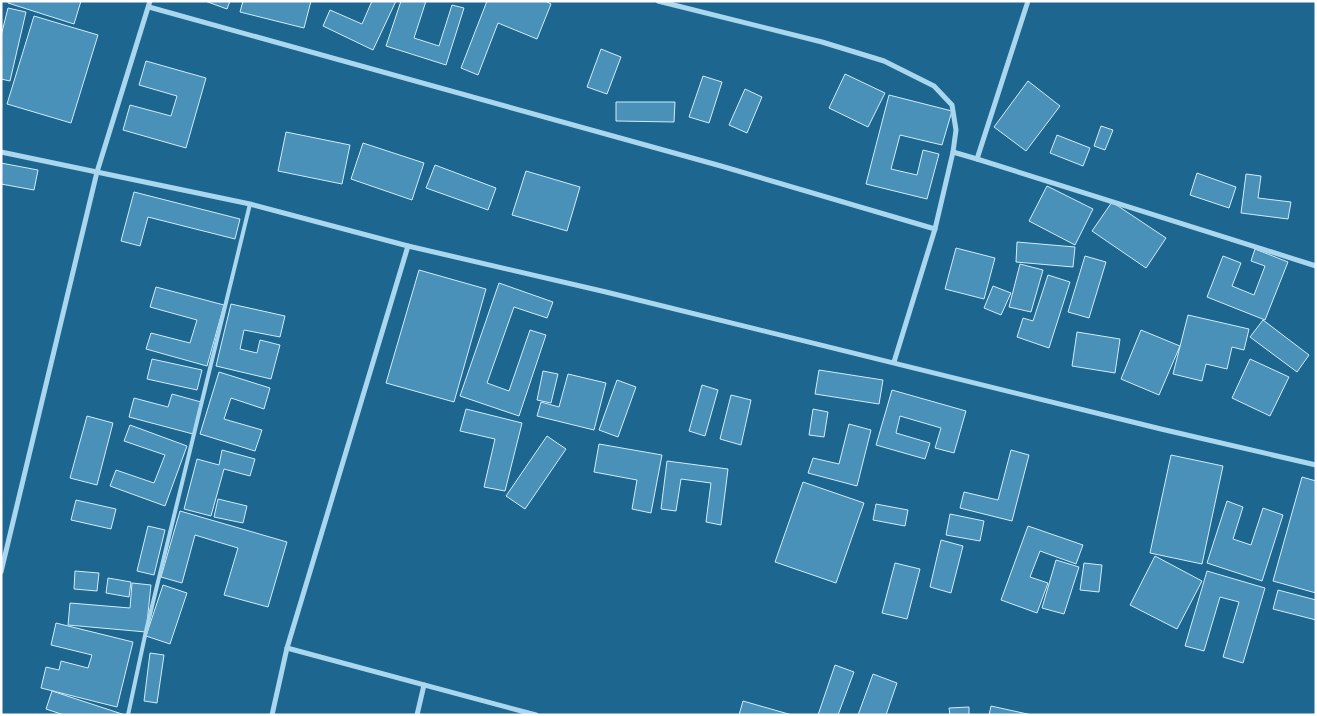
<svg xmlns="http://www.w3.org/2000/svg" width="1317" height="716" font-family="'Archivo Narrow',sans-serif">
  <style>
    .building { fill: #4991b9; stroke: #d1ecfa }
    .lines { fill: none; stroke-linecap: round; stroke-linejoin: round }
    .service { stroke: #aad7ee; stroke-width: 4 }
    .minor { stroke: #aad7ee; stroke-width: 5 }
  </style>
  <rect width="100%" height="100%" fill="#1c6690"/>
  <g class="building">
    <polygon points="8,1 81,1 74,24 8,3"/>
    <polygon points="205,1 230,1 227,9"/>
    <polygon points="243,1 311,1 304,28 240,12"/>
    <polygon points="372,1 396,1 373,50 323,26 330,10 362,24"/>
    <polygon points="401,1 426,1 414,38 439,46 452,5 464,8 446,65 386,46"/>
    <polygon points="487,1 545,1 551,4 537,39 498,23 478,75 461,68"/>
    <polygon points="8,8 26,12 10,81 1,79 1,36"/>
    <polygon points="34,16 98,35 71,123 7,104"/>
    <polygon points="601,49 621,57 607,94 587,87"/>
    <polygon points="146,61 206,78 186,148 123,130 130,105 171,116 177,96 139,85"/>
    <polygon points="845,74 885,93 868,127 829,108"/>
    <polygon points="703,76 722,82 709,123 689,117"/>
    <polygon points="1028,81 1060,106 1026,151 994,127"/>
    <polygon points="745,89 762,97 747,133 729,125"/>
    <polygon points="889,95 952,111 942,145 900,135 891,169 917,175 923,150 939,154 927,199 866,184"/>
    <polygon points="616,102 675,102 674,122 616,121"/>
    <polygon points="1101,126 1113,130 1105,150 1094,146"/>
    <polygon points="286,132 350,145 342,184 278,171"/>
    <polygon points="1057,135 1090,148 1083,166 1050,153"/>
    <polygon points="363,143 424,163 412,200 351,179"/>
    <polygon points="1,163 38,170 34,190 1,184"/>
    <polygon points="435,165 496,188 488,210 426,188"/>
    <polygon points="526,171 580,187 567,231 512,215"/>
    <polygon points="1197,173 1236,187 1229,208 1190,195"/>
    <polygon points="1246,174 1261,176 1258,198 1291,202 1288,219 1241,213"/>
    <polygon points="1047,186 1093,209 1075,245 1029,221"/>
    <polygon points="134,192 240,219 235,239 148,217 140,246 121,241"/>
    <polygon points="1112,202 1166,238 1146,268 1092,231"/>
    <polygon points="1017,242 1075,247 1073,267 1016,262"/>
    <polygon points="956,248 995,258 984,299 945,289"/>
    <polygon points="1255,249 1288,262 1265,320 1207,297 1223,256 1241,263 1232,286 1254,295 1265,266 1251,261"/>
    <polygon points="1085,256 1106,262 1089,318 1068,312"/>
    <polygon points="1020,264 1043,270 1031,312 1009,307"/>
    <polygon points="419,270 486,289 454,402 386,383"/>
    <polygon points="1048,275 1070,282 1049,348 1017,337 1023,318 1033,321"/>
    <polygon points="499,283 553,302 547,318 514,307 487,383 509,391 530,330 546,335 519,416 460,396"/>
    <polygon points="993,286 1011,293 1001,315 984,308"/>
    <polygon points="156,287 224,305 207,366 146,349 151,333 190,343 197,320 150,307"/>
    <polygon points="231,304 285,316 280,337 244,330 240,349 257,353 260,340 280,345 271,379 216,366"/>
    <polygon points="1188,315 1249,329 1244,350 1232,347 1227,369 1206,364 1202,381 1173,374"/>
    <polygon points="1263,320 1309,355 1297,372 1250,337"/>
    <polygon points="1141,330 1180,346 1159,395 1121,379"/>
    <polygon points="1077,332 1120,339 1115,373 1072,366"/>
    <polygon points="152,359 202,370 197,390 147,379"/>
    <polygon points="1250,359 1289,377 1270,416 1232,398"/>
    <polygon points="819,370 883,380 879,404 815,394"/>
    <polygon points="543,371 558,374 551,403 537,400"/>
    <polygon points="219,372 270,388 264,409 231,398 224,419 262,430 255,451 200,434"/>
    <polygon points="568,374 606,383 594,430 537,416 541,402 559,407"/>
    <polygon points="617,380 636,387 618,437 599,430"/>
    <polygon points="702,385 718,390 705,436 689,431"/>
    <polygon points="892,390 966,411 954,453 935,448 941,428 900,416 896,433 930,443 925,459 876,445"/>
    <polygon points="172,394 201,402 193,434 129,417 134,398 168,407"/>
    <polygon points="731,395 751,400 741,445 720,439"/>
    <polygon points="466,409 522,423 505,491 484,487 495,439 460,431"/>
    <polygon points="813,409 828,412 824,437 809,435"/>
    <polygon points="87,416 113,423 97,485 70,478"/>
    <polygon points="849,424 871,430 857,486 808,473 813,458 839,464"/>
    <polygon points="130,425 187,446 165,506 110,486 116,470 154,483 165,455 124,441"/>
    <polygon points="547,436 566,449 525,509 506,496"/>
    <polygon points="599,444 662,455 651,513 632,509 637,480 594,472"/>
    <polygon points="222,450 255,459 250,476 224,469 211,516 184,509 197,459 219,465"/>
    <polygon points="1011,450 1029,455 1012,521 960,508 964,492 998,500"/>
    <polygon points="1171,455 1223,466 1202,564 1150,553"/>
    <polygon points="667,461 728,469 721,525 706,522 711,483 681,479 676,511 661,509"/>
    <polygon points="1302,477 1316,481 1316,593 1273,581"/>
    <polygon points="803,482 864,503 836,583 775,562"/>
    <polygon points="218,499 247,506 243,523 214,517"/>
    <polygon points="76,500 116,509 111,529 71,520"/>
    <polygon points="1227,501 1243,507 1233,539 1251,545 1263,508 1283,515 1262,581 1207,563"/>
    <polygon points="876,504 908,510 905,526 873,520"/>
    <polygon points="180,511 287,542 268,607 224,595 238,548 195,535 182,583 161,577"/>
    <polygon points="950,514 984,521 980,541 946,535"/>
    <polygon points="148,526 165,530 154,575 137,571"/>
    <polygon points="1028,526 1083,545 1076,564 1040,551 1030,577 1048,583 1037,613 1001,600"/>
    <polygon points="941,540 963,546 951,593 930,587"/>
    <polygon points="1155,556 1202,581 1177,629 1130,605"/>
    <polygon points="1056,560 1079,567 1064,614 1042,608"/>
    <polygon points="895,563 920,569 907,619 882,613"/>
    <polygon points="1084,563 1102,565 1099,592 1080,590"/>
    <polygon points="75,571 99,573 97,591 74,589"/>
    <polygon points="1207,571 1265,588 1243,663 1223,657 1239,602 1220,597 1204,651 1185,646"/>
    <polygon points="108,578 131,582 129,597 106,593"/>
    <polygon points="132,583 151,585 146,632 68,625 70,603 130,608"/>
    <polygon points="163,585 187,593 170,644 146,636"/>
    <polygon points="1278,590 1316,600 1316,620 1273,609"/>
    <polygon points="56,623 133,642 117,707 41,688 46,667 59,670 61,661 88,668 92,655 51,645"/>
    <polygon points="150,653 164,655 157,703 144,701"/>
    <polygon points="835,665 854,672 838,715 818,715"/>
    <polygon points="873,674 897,683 886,715 858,715"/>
    <polygon points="52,691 125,715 64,715 46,709"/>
    <polygon points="743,701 792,715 739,715"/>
    <polygon points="991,706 1032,715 989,715"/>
    <polygon points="969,707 969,715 950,715 949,708"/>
  </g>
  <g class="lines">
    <polyline class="service" points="128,715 146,631 250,204"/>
    <g class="minor">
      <polyline points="658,1 822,42 884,61 934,86 952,105 956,130 953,152 946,182 935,229 894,362"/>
      <polyline points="149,7 721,166 935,229"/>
      <polyline points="1,152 250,204 408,246 606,292 1161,429 1316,465"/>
      <polyline points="953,152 977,159 1316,266"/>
      <polyline points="977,159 1028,1"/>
      <polyline points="1,572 97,172 150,1"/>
      <polyline points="287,648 536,715"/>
      <polyline points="272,715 287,648 408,246"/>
      <polyline points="417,715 424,685"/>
    </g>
  </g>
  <rect width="1317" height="716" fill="none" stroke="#ffffff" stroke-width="5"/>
</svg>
